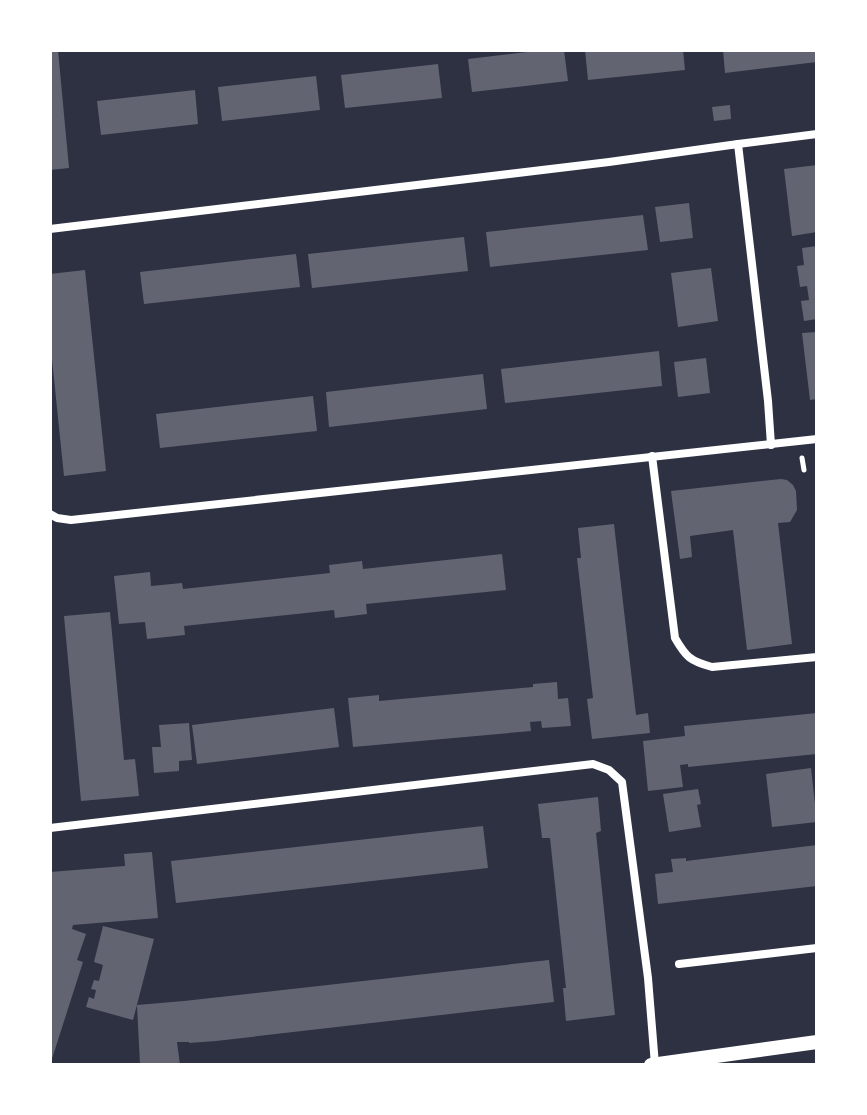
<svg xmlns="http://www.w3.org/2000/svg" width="867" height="1115" font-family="Commissioner,sans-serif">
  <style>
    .building { fill: #626471 }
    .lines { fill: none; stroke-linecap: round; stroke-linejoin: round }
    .path { stroke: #fff; stroke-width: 5 }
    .minor { stroke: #fff; stroke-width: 8 }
    .tertiary { stroke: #fff; stroke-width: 14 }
  </style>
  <rect width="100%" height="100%" fill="#2d3142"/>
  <g class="building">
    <polygon points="50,50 58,50 69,168 50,170"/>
    <polygon points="545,50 564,50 568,81 472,92 468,59"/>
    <polygon points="585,50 683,50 685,70 588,80"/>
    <polygon points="723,50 817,50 817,62 725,73"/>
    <polygon points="438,64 442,98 345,108 341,75"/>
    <polygon points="316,76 320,110 222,121 218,87"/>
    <polygon points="195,90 198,124 101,135 97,101"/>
    <polygon points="730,105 731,119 714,121 712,107"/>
    <polygon points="817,165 817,232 792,236 784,169"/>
    <polygon points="689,203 693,238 660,242 655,207"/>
    <polygon points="643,215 648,250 490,267 486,232"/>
    <polygon points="464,237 468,271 312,288 308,254"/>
    <polygon points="817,246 817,319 804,321 801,301 809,300 807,286 800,287 797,266 804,265 802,248"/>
    <polygon points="296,254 300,287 144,304 140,272"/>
    <polygon points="711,268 718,321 678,327 671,273"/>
    <polygon points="85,270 106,471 64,476 50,340 50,274"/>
    <polygon points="817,332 817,399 810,400 802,333"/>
    <polygon points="659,351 662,386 505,403 501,369"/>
    <polygon points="706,358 710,393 678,397 674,362"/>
    <polygon points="483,374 487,409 329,427 326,392"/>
    <polygon points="313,396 317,431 160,448 156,414"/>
    <polygon points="781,479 787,480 793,485 796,491 797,510 790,522 778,523 792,644 747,650 733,530 690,536 692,557 680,559 671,491"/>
    <polygon points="614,524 636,715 648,713 650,733 592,739 587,699 593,698 577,558 581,558 578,528"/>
    <polygon points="502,554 506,590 366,604 367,614 335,618 334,610 184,626 185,635 147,639 145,622 119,624 114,576 150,572 151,586 182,583 183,589 330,573 329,565 362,561 363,569"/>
    <polygon points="110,612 124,760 135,759 139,796 81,801 64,616"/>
    <polygon points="557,682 558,699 568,698 571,726 542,728 541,721 530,722 531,731 353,747 348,698 379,695 379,701 533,687 533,684"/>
    <polygon points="334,708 339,747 197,764 192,725"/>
    <polygon points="817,713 817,754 688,767 688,764 680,765 683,787 648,791 643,741 685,736 684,726"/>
    <polygon points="189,723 192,760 179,761 179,771 154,773 152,747 161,747 159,725"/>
    <polygon points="811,768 817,822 772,827 766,774"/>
    <polygon points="698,789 701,804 697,805 701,827 669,832 663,794"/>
    <polygon points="598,797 601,831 596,833 615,1015 566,1021 563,988 566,988 550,838 542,838 538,804"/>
    <polygon points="483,826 488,868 176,903 171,861"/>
    <polygon points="817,845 817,886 658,904 655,874 673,872 671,859 686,858 686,861"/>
    <polygon points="152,852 158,918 73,925 72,929 86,934 77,960 83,962 50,1065 50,872 125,866 124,854"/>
    <polygon points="103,926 154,939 133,1020 86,1007 89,997 94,999 96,990 91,989 94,980 99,981 103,965 94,962"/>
    <polygon points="549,960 554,1002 216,1041 189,1043 189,1042 177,1042 180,1065 140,1065 137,1005 184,1001"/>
  </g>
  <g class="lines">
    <polyline class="path" points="802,458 804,470"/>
    <g class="minor">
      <polyline points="738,144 817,134"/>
      <polyline points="50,229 609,162 738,144 768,401 771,445"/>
      <path d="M 652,456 L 675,638 C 686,657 690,661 712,667 L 817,657"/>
      <polyline points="50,514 57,518 71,520 817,439"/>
      <polyline points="50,828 593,764 609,770 622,782 648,978 655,1065"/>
      <polyline points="679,964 817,948"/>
    </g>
    <polyline class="tertiary" points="651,1065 817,1042"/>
  </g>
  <rect width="867" height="1115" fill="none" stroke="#ffffff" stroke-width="104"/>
</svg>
